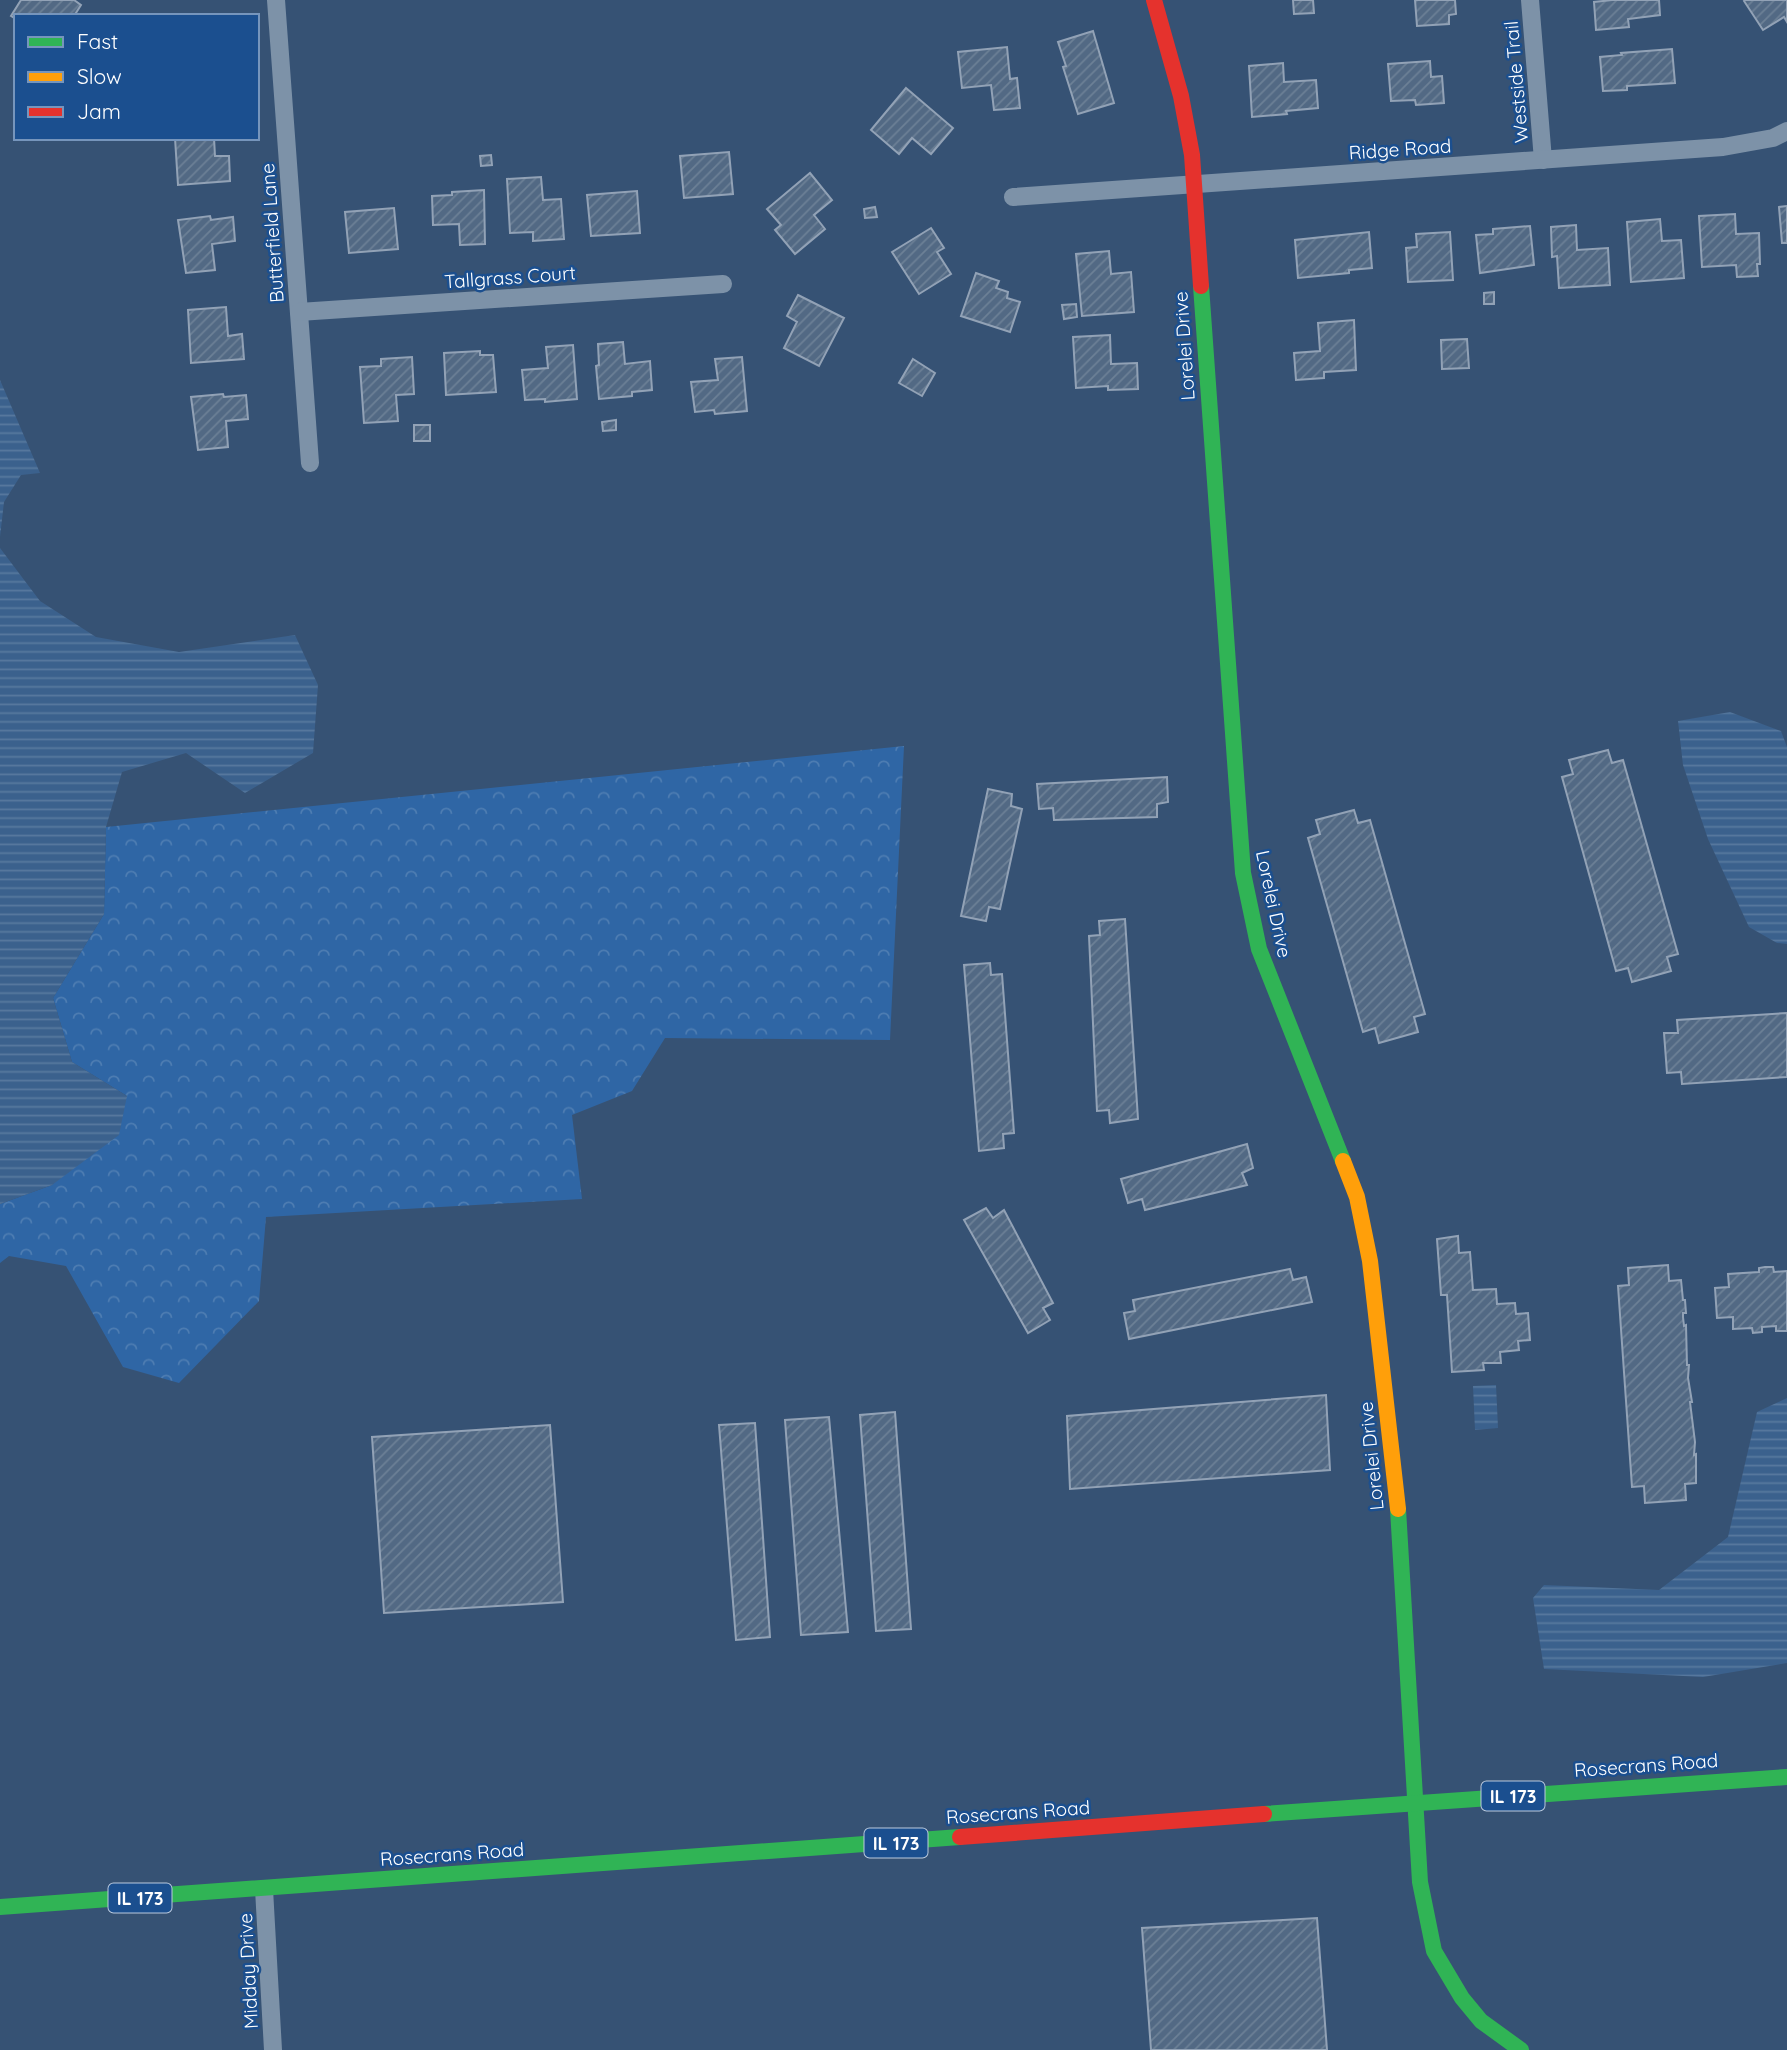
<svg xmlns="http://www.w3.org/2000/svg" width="1787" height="2050" font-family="Quicksand,sans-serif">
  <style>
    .forest { fill: url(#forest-crowns) }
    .water { fill: url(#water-rules) }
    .building { fill: url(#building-hatch); stroke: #92a2b6; stroke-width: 2 }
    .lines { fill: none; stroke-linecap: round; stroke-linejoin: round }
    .street { stroke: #7d92a8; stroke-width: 18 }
    .fast { stroke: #30b455; stroke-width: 16 }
    .slow { stroke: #ff9f0a; stroke-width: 16 }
    .jam { stroke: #e5322d; stroke-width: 16 }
    .labels { text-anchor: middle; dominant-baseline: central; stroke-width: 5; stroke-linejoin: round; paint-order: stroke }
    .shield { fill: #1b4f8f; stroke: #bbcadd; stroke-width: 2 }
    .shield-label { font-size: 18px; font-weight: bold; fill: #fff }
    .street-label { font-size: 19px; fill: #fff; stroke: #1b4f8f }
  </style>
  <defs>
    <pattern id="forest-crowns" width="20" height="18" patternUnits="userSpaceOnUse" patternTransform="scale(1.75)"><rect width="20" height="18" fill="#2f66a5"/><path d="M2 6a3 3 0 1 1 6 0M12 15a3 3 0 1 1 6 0" fill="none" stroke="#4e7db2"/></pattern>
    <pattern id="water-rules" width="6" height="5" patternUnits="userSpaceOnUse" patternTransform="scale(1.75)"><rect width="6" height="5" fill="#3b618d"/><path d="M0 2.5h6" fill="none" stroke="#58799e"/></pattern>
    <pattern id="building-hatch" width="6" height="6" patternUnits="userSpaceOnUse" patternTransform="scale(1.75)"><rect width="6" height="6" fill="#526984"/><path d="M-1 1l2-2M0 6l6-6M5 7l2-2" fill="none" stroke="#6c8096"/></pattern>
  </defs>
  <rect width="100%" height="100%" fill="#365274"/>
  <polygon class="forest" points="904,746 890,1040 665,1038 632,1091 572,1115 582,1199 266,1217 259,1301 179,1383 123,1367 66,1266 9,1256 0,1263 0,1204 52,1185 127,1096 72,1062 53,998 104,914 106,827"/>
  <g class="water">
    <polygon points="0,380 40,473 21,475 4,502 0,537"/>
    <polygon points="0,548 40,601 96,637 179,652 295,635 318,685 313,753 245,793 186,753 122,772 106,827 104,914 53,998 72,1062 127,1096 119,1135 52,1185 0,1204"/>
    <polygon points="1730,712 1781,731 1787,747 1787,944 1777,943 1749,927 1708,839 1683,765 1678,721"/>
    <polygon points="1496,1385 1498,1428 1475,1430 1473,1386"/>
    <polygon points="1787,1398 1787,1663 1703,1677 1544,1669 1533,1598 1544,1585 1659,1590 1728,1537 1757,1412"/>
  </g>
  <g class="building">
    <polygon points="21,0 74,0 81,5 74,16 16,16 16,19 11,16"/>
    <polygon points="1293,0 1313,0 1314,13 1294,14"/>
    <polygon points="1415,0 1455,0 1456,14 1449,15 1449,24 1417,26"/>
    <polygon points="1612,0 1659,0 1660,15 1628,19 1629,27 1596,30 1594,2"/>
    <polygon points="1745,0 1787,0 1787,22 1784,17 1763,30 1744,1"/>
    <polygon points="1093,31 1114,103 1078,114 1063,67 1066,66 1058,42"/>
    <polygon points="1007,47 1010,79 1017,78 1020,108 994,110 991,85 962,88 958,52"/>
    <polygon points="1672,49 1675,83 1627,86 1627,90 1603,91 1600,57 1622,55 1621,53"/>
    <polygon points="1430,61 1431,77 1442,76 1444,103 1416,105 1415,100 1391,101 1388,64"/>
    <polygon points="1283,63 1284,82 1316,80 1318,108 1286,111 1287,114 1252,117 1249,66"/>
    <polygon points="906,88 953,128 931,154 912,138 899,154 871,130"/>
    <polygon points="175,138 214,138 215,156 229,156 230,181 178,185"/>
    <polygon points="729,152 733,194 684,198 680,156"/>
    <polygon points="491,155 492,165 481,166 480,156"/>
    <polygon points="810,173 832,200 814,215 825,229 795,254 775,230 781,225 767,209"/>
    <polygon points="541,177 543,200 561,199 564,239 533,241 533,232 510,233 507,179"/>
    <polygon points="484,190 485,244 460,245 459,224 433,225 432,196 452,195 452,192"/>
    <polygon points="637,191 640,233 591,236 587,195"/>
    <polygon points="1787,206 1787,243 1782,243 1779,207"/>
    <polygon points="875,207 877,217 865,218 864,209"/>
    <polygon points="394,208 398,249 349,253 345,212"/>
    <polygon points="1735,214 1736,234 1759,233 1760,264 1757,264 1758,276 1737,277 1736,265 1702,267 1699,216"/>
    <polygon points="210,216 211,220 233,217 235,241 212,244 215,270 186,273 178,220"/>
    <polygon points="1660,219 1662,241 1681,240 1684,278 1631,282 1627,222"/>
    <polygon points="1576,225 1577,250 1608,248 1610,285 1559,288 1557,256 1552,257 1551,227"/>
    <polygon points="1530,226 1534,265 1480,273 1476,235 1493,234 1493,229"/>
    <polygon points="931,228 944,248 937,252 951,274 919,294 892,252"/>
    <polygon points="1369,232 1372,268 1349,270 1349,273 1298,278 1295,240"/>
    <polygon points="1450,232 1453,280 1408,282 1406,248 1417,247 1416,234"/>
    <polygon points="1109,251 1111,274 1131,272 1134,312 1082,316 1076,254"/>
    <polygon points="976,273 999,281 996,288 1008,292 1007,298 1020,302 1010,332 961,316"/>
    <polygon points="1494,292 1494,304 1484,304 1484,293"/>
    <polygon points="798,295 844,318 819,366 784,348 797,322 787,316"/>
    <polygon points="1076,304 1077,317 1064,319 1062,305"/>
    <polygon points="226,307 228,336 242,334 244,359 191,363 188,310"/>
    <polygon points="1354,320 1356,370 1324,372 1324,378 1296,380 1294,353 1320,351 1318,323"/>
    <polygon points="1110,335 1111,364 1137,363 1138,389 1108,390 1108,386 1076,388 1073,337"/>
    <polygon points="1467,339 1469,368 1442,369 1441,340"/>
    <polygon points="623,342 625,364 650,361 652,390 632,392 632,396 599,399 596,366 599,365 598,344"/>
    <polygon points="573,345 577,399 545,402 545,399 525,400 522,370 548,368 546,347"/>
    <polygon points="480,351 480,355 493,355 496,392 446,395 444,353"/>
    <polygon points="412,357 414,394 396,395 398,421 364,423 360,367 381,366 381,359"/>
    <polygon points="742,357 747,411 715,414 714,410 695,412 691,382 718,380 715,359"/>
    <polygon points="913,359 935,373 922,396 899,383"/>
    <polygon points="223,394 224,397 246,395 248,419 226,421 228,447 198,450 191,397"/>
    <polygon points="616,420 616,430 603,431 602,422"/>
    <rect x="414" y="425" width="16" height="16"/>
    <polygon points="1608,750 1612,763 1623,760 1678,954 1667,957 1671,971 1632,982 1628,968 1616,971 1562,777 1573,774 1569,760"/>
    <polygon points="1167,777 1168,802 1157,804 1157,817 1054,820 1053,808 1039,809 1037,784"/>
    <polygon points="988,789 1012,794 1011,806 1022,809 1000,909 989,907 986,921 961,916"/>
    <polygon points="1354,810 1358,823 1370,820 1425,1014 1414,1017 1418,1032 1379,1043 1375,1028 1363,1032 1308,838 1320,834 1316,820"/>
    <polygon points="1125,919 1138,1119 1110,1123 1109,1110 1097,1111 1089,936 1100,935 1099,921"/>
    <polygon points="990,963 991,975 1002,974 1014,1133 1003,1134 1004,1148 979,1151 964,965"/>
    <polygon points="1787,1013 1787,1077 1682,1084 1681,1072 1667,1073 1664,1033 1678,1033 1677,1020"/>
    <polygon points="1247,1144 1253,1168 1242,1173 1247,1185 1145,1210 1142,1199 1128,1203 1121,1179"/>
    <polygon points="986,1208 993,1218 1004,1210 1053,1303 1043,1308 1050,1320 1028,1333 964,1220"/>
    <polygon points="1458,1236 1459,1253 1470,1252 1473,1290 1496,1289 1497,1304 1515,1303 1516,1314 1528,1313 1530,1340 1518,1341 1519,1350 1500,1352 1501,1363 1483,1363 1484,1370 1452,1372 1447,1295 1441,1295 1437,1239"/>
    <polygon points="1668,1265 1669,1281 1681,1280 1683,1300 1685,1300 1686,1313 1683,1313 1683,1317 1684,1326 1686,1325 1687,1365 1689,1365 1688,1378 1692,1402 1690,1402 1695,1442 1694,1455 1696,1454 1696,1483 1685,1484 1686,1500 1645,1503 1644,1486 1632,1487 1618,1286 1629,1285 1628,1268"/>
    <polygon points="1765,1267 1773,1267 1774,1272 1787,1271 1787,1331 1776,1331 1776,1326 1762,1327 1762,1332 1753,1333 1752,1328 1733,1329 1733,1317 1717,1318 1715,1288 1729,1287 1728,1274 1759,1272 1759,1268"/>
    <polygon points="1290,1269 1293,1280 1306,1277 1312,1302 1129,1339 1124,1313 1135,1311 1133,1300"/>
    <polygon points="1326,1395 1330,1470 1070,1489 1067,1416"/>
    <polygon points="895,1412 911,1629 876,1631 860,1415"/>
    <polygon points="829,1417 848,1632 801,1635 785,1420"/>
    <polygon points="755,1423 770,1637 736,1640 719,1425"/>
    <polygon points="550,1425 563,1602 384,1613 372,1437"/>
    <polygon points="1317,1918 1327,2050 1151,2050 1142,1928"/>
  </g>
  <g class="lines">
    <g class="street">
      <polyline points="276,0 310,463"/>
      <polyline points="1530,0 1543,160"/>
      <polyline points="1013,197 1723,147 1773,138 1787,131"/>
      <polyline points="299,312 723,284"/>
      <polyline points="264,1889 273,2050"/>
    </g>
    <g class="fast">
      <polyline points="1201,286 1243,873 1259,949 1343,1161"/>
      <polyline points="1398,1509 1420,1882 1434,1951 1462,1998 1481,2021 1521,2050"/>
      <polyline points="1264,1814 1787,1777"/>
      <polyline points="0,1907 960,1837"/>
    </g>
    <polyline class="slow" points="1343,1161 1357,1197 1370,1261 1398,1509"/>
    <g class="jam">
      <polyline points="1154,0 1181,96 1192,155 1201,286"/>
      <polyline points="960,1837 1264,1814"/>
    </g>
  </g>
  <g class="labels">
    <g class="shield">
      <rect x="1481.5" y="1781.5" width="63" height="29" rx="5"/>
      <rect x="864.5" y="1828.5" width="63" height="29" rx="5"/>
      <rect x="108.5" y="1883.5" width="63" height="29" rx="5"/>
    </g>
    <g class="shield-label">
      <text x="1513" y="1796">IL 173</text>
      <text x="896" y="1843">IL 173</text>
      <text x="140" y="1898">IL 173</text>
    </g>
    <g class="street-label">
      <text transform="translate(1516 82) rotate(-95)">Westside Trail</text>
      <text transform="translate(1400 149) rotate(-4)">Ridge Road</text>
      <text transform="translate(272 233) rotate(-94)">Butterfield Lane</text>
      <text transform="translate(510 277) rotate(-4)">Tallgrass Court</text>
      <text transform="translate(1184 346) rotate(-94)">Lorelei Drive</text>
      <text transform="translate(1274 904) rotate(78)">Lorelei Drive</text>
      <text transform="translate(1371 1456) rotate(-96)">Lorelei Drive</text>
      <text transform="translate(1646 1765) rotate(-4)">Rosecrans Road</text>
      <text transform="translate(1018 1812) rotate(-4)">Rosecrans Road</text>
      <text transform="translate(452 1854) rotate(-4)">Rosecrans Road</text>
      <text transform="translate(248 1971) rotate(-93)">Midday Drive</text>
    </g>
  </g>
  <rect x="14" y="14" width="245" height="126" fill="#1b4f8f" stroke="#7695bc" stroke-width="2"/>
  <rect x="28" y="37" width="35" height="10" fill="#30b455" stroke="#7695bc" stroke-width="2"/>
  <text x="77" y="49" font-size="21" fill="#ffffff">Fast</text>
  <rect x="28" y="72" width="35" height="10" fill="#ff9f0a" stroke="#7695bc" stroke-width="2"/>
  <text x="77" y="84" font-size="21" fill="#ffffff">Slow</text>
  <rect x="28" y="107" width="35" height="10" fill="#e5322d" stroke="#7695bc" stroke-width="2"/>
  <text x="77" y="119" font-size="21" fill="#ffffff">Jam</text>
</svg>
